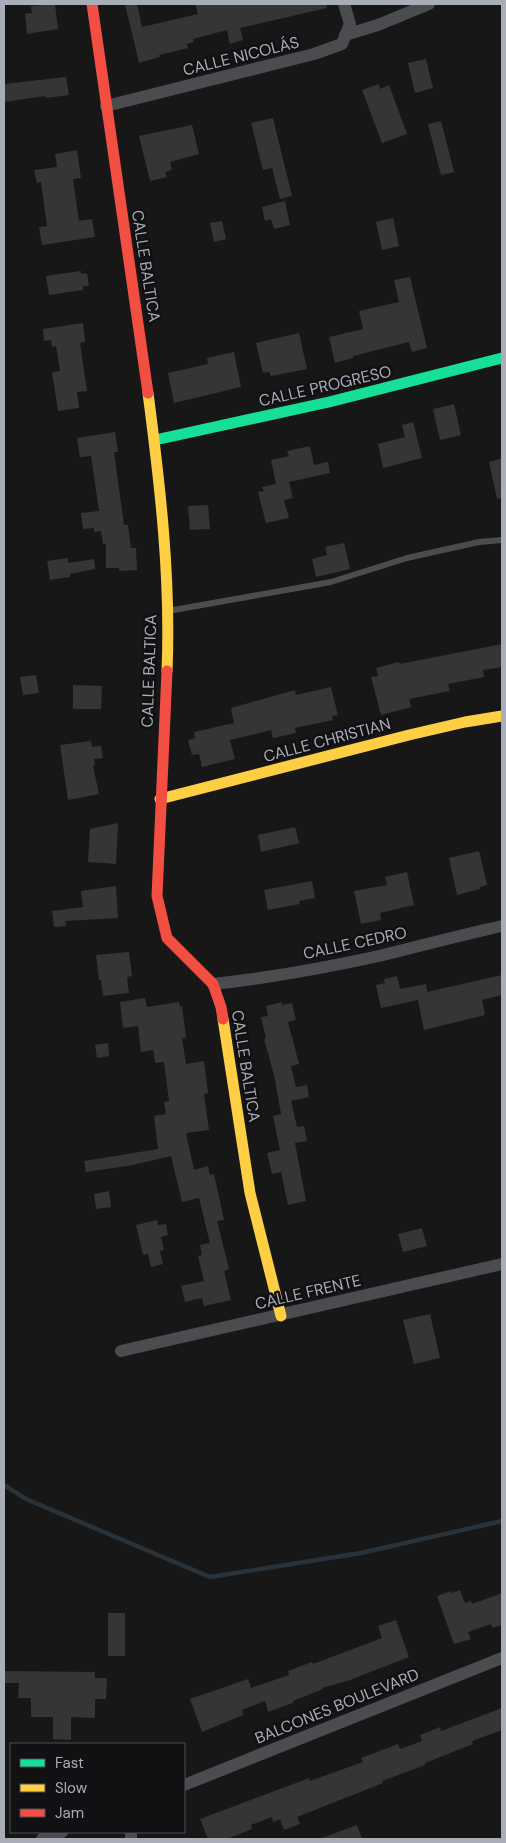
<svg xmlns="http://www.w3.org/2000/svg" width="506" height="1843" font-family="'DM Sans',sans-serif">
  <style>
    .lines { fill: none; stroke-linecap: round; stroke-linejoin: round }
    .stream { stroke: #2a3239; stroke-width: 4.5 }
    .building { fill: #353536 }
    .lane { stroke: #4b4c50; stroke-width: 6 }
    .street { stroke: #4b4c50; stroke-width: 12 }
    .fast { stroke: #16e098; stroke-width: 11 }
    .slow { stroke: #ffcf43; stroke-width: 11 }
    .jam { stroke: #f24e42; stroke-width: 11 }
    .labels { text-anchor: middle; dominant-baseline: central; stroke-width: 5; stroke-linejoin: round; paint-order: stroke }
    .street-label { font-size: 16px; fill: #a8adb8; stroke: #111113 }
  </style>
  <rect width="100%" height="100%" fill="#171717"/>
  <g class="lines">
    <polyline class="stream" points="4,1485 26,1499 210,1577 361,1553 502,1521"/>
  </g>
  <g class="building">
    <polygon points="55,4 58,29 27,34 25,14 32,13 31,6"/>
    <polygon points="125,4 137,4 142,27 198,14 195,4 326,4 327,8 240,28 243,40 230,44 227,30 193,39 194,42 187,44 188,48 159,55 160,57 139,63"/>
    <polygon points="426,59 433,88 415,93 408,63"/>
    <polygon points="66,77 69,95 46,98 45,96 4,102 4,84"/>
    <polygon points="379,84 380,89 389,85 407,134 382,143 362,90"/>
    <polygon points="273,118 292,196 280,199 272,168 263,170 251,123"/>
    <polygon points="441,121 454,172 441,175 428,124"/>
    <polygon points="192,125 199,154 170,162 172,170 165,172 167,177 150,181 139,136"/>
    <polygon points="77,150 81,178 73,179 79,221 92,219 95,237 42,245 39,227 47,226 41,182 37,183 34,170 57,167 55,154"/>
    <polygon points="285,201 290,225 274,229 271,219 265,221 262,207"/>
    <polygon points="393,218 399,246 382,250 376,222"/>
    <polygon points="222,221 226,239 214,242 210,223"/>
    <polygon points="81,271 81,274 87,273 89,286 83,286 83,290 49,295 46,276"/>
    <polygon points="410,277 427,348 412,352 409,342 353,356 353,358 335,363 329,337 363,329 359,311 399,302 394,280"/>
    <polygon points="83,323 85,342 80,343 87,391 77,392 79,408 58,411 52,372 60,371 56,346 52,347 51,340 44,341 43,329"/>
    <polygon points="299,333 307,369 271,376 269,372 263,373 256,343"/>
    <polygon points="234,352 241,387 174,403 168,373 208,364 207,358"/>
    <polygon points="454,404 461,435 440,440 433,409"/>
    <polygon points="413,422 422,458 383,468 378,444 405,437 402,425"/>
    <polygon points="115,432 118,452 114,452 124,525 128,525 131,548 136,548 137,570 119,571 119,568 106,568 106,544 103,544 101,531 94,532 94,528 83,529 81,513 99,511 91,456 80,457 77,438"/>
    <polygon points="310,446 314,465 328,462 330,473 289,482 293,498 284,500 289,518 266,523 258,492 264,491 262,487 276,484 271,460 289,456 287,451"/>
    <polygon points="502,458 502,498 497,499 489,462"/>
    <polygon points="208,505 210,529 190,530 188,506"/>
    <polygon points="344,543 350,569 316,577 312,559 327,555 325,547"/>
    <polygon points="68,558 68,563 94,559 95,569 70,574 70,577 50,580 47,561"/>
    <polygon points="502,644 502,667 483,670 484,677 448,684 450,691 409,699 411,707 381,715 371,677 378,676 376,668 399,662 400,664"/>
    <polygon points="36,675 39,693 23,695 20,677"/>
    <polygon points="73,685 102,686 101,709 73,709"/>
    <polygon points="331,687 338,715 332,716 333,720 295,728 296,733 273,738 271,730 230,740 235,759 202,767 199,754 192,755 188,740 195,738 194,732 234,723 231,708 295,690 296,695"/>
    <polygon points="91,741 92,747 101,746 103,758 94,759 95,766 93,766 99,794 68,800 60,745"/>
    <polygon points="118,823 116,864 88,862 90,829"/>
    <polygon points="295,827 299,843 261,852 258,835"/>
    <polygon points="479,851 487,885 480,887 480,889 457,895 449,858"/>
    <polygon points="407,872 414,905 380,913 381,920 361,924 354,891 387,885 385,877"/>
    <polygon points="312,881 315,898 299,901 300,904 268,910 264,890"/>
    <polygon points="116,886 118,918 65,921 66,926 54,927 52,911 83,907 81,891"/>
    <polygon points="129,952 132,976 127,977 129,993 103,996 101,980 99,980 96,955"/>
    <polygon points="502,975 502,995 482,1000 485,1015 424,1030 418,1000 381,1008 376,985 385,983 384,979 397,976 400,989 426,984 427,992"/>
    <polygon points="145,998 147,1007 179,1002 180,1007 182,1006 186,1038 182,1038 186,1064 204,1061 208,1093 204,1094 209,1130 186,1133 194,1170 208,1166 210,1175 214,1174 224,1220 217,1221 229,1269 224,1271 231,1300 204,1306 202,1298 185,1302 181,1286 204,1281 198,1256 202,1255 200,1245 210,1243 199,1198 182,1202 171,1156 133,1165 86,1172 84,1161 158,1149 154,1116 166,1114 164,1102 169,1101 164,1062 155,1063 153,1050 141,1052 138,1026 123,1028 120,1002"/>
    <polygon points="282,1002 282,1005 292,1003 296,1020 288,1022 299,1064 291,1066 296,1087 307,1085 309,1097 291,1101 297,1127 304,1126 307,1141 295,1143 306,1201 288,1205 281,1172 272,1174 267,1153 280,1150 273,1116 281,1114 274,1075 264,1039 266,1039 261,1017 268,1016 266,1006"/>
    <polygon points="108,1043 109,1056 97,1058 95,1045"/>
    <polygon points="109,1191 111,1207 96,1209 94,1194"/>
    <polygon points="157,1220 158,1225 166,1224 168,1235 161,1237 164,1250 160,1251 163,1264 151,1267 148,1254 143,1255 136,1225"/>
    <polygon points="422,1228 427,1246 403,1252 398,1234"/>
    <polygon points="430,1314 440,1358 414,1364 403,1320"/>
    <polygon points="460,1590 465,1603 471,1601 472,1604 502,1593 502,1625 492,1628 491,1624 468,1632 471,1639 454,1644 437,1596 451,1591 452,1593"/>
    <rect x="108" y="1613" width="17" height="43"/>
    <polygon points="396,1620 409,1657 350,1680 322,1688 323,1689 293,1701 293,1703 268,1712 265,1701 242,1710 243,1715 202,1732 190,1699 248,1679 251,1688 289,1675 288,1671 312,1662 313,1664 382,1638 378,1626"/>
    <polygon points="4,1671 95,1672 95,1678 107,1678 106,1699 95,1699 95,1718 71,1717 71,1740 53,1739 53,1717 31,1717 31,1698 18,1698 19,1683 4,1683"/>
    <polygon points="502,1708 502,1730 472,1741 473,1744 425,1763 425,1765 382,1781 383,1783 297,1817 300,1824 284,1830 280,1819 273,1822 272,1817 251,1825 252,1829 227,1839 208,1839 200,1819 309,1778 310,1781 363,1762 361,1758 398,1744 400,1749 422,1741 420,1735 440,1727 441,1731"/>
    <polygon points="357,1825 362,1839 322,1839 322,1838"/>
  </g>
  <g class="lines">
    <polyline class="lane" points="168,611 331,582 407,558 479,542 502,540"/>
    <g class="street">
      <polyline points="345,35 378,25 429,4"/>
      <polyline points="106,106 314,54 342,44 350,24 344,4"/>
      <path d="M 213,984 C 269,978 324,968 379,956 C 420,946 461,935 502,926"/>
      <polyline points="121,1351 502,1264"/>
      <polyline points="184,1785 502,1658"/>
      <polyline points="131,1832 131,1839"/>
      <polyline points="42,1839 62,1832"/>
    </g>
    <polyline class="fast" points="155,440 329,402 502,358"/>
    <g class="slow">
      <path d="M 148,393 C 160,485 171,578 167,671"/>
      <polyline points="160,799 409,735 465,722 502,716"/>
      <polyline points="223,1019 250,1193 281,1316"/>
    </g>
    <g class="jam">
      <polyline points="92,4 148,393"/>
      <polyline points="167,671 157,896 167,938 213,984 221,1007 223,1019"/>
    </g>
  </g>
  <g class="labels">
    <g class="street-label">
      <text transform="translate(241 56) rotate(-14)">CALLE NICOLÁS</text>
      <text transform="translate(146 266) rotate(81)">CALLE BALTICA</text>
      <text transform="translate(325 386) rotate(-13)">CALLE PROGRESO</text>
      <text transform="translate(149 671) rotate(-88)">CALLE BALTICA</text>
      <text transform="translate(327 740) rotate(-15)">CALLE CHRISTIAN</text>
      <text transform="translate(355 943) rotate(-12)">CALLE CEDRO</text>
      <text transform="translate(246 1066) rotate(81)">CALLE BALTICA</text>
      <text transform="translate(308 1292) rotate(-13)">CALLE FRENTE</text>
      <text transform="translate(337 1706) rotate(-22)">BALCONES BOULEVARD</text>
    </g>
  </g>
  <rect width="506" height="1843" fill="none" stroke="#a8adb8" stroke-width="10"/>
  <rect x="10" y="1743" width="175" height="90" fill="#111113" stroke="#4d4f55"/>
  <rect x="20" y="1759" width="25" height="8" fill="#16e098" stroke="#4d4f55"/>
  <text x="55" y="1768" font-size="15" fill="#a8adb8">Fast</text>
  <rect x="20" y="1784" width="25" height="8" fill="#ffcf43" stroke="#4d4f55"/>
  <text x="55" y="1793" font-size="15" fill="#a8adb8">Slow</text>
  <rect x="20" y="1809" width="25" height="8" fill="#f24e42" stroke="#4d4f55"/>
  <text x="55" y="1818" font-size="15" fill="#a8adb8">Jam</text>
</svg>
